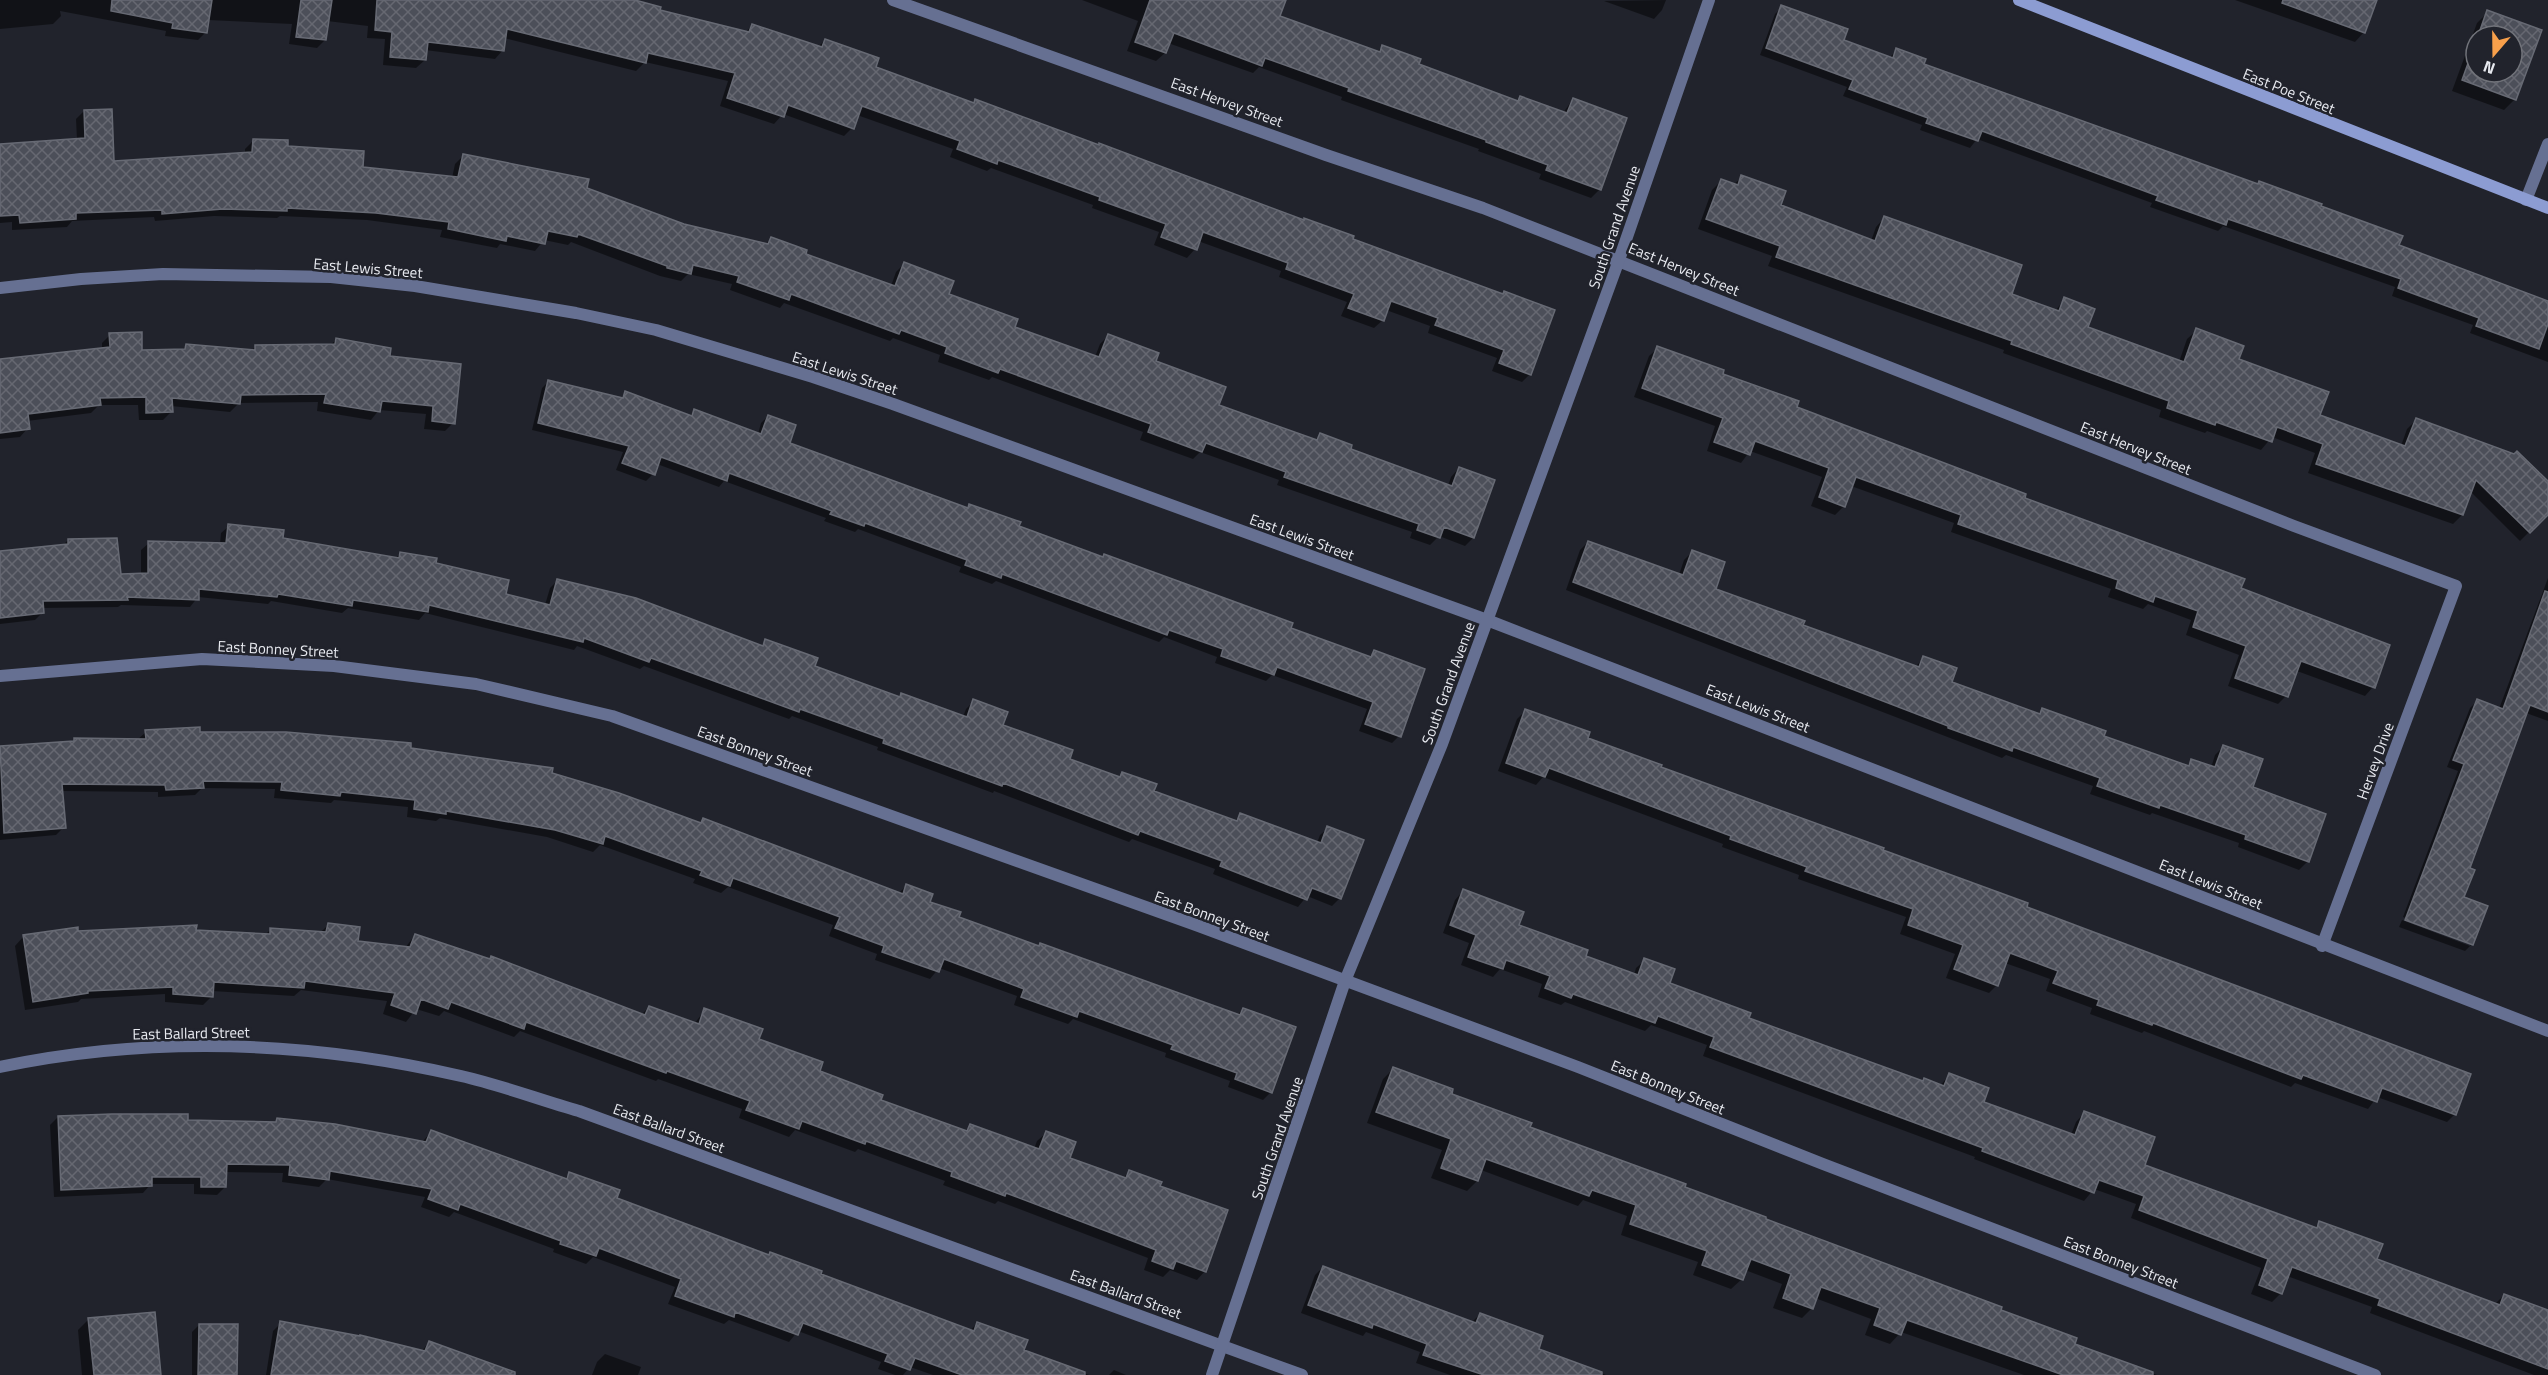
<svg xmlns="http://www.w3.org/2000/svg" width="2548" height="1375" font-family="'Titillium Web',sans-serif">
  <style>
    .shadow { fill: #0007; fill-rule: evenodd }
    .building { fill: url(#building-cross-hatch); stroke: #676a74; stroke-width: 1.5 }
    .lines { fill: none; stroke-linecap: round; stroke-linejoin: round }
    .street { stroke: #667092; stroke-width: 12 }
    .secondary { stroke: #8c9cd2; stroke-width: 12 }
    .labels { text-anchor: middle; dominant-baseline: central; stroke-width: 5; stroke-linejoin: round; paint-order: stroke }
    .street-label { font-size: 15px; fill: #e8eaf0; stroke: #21232c }
  </style>
  <defs>
    <pattern id="building-cross-hatch" width="8" height="8" patternUnits="userSpaceOnUse" patternTransform="scale(1.5)"><rect width="8" height="8" fill="#4c4f59"/><path d="M0 0l8 8M0 8l8-8" fill="none" stroke="#666871"/></pattern>
  </defs>
  <rect width="100%" height="100%" fill="#21232c"/>
  <g class="shadow">
    <polygon points="0,0 630,0 658,12 746,32 752,25 818,47 825,40 874,68 972,104 976,101 1503,295 1530,374 1522,382 1492,371 1497,358 1428,333 1430,326 1386,310 1383,320 1374,328 1341,316 1347,302 1279,277 1281,271 1198,241 1195,249 1187,258 1154,245 1159,232 1092,208 1093,205 991,168 987,171 950,157 953,149 857,115 852,128 844,136 783,114 774,124 720,106 728,81 645,62 636,71 504,38 503,50 495,59 425,50 425,60 416,68 383,65 385,39 367,38 368,26 327,21 325,40 317,48 289,44 292,24 208,20 206,32 198,40 165,36 166,31 60,11 61,16 53,24 0,29"/>
    <polygon points="1082,0 1285,0 1279,17 1376,53 1383,46 1417,65 1516,101 1520,97 1563,113 1573,99 1600,189 1591,198 1539,179 1541,174 1478,151 1479,149 1341,100 1342,97 1259,67 1253,73 1168,43 1165,53 1156,61 1127,51 1138,21"/>
    <polygon points="1666,0 1662,10 1654,19 1604,1"/>
    <polygon points="2235,0 2376,0 2364,32 2355,42"/>
    <polygon points="1782,7 1842,41 1890,57 1897,50 1922,65 2319,207 2397,246 2548,304 2548,362 2470,333 2473,325 2392,296 2395,287 2223,226 2218,231 2150,207 2152,203 1977,139 1970,148 1920,130 1922,125 1843,96 1847,87 1760,55 1775,14"/>
    <path d="M 2488,12 L 2540,31 L 2515,99 L 2504,110 L 2452,91 L 2477,23 ZM 2476,36 L 2512,36 L 2512,72 L 2476,72 Z"/>
    <polygon points="84,111 112,162 245,154 245,149 253,141 362,168 452,178 455,164 463,156 586,189 684,225 765,245 771,238 804,255 891,286 896,272 904,264 948,294 1013,328 1095,357 1100,344 1108,336 1154,362 1217,405 1314,441 1320,435 1349,450 1448,486 1451,477 1459,468 1493,481 1473,538 1465,546 1439,536 1430,545 1410,538 1412,532 1277,485 1279,480 1200,452 1193,459 1140,440 1143,432 992,377 989,380 938,362 940,355 893,338 890,341 784,303 780,308 730,290 732,284 688,274 681,281 660,276 571,242 568,245 544,240 535,251 500,244 497,248 440,237 442,230 367,220 280,216 277,218 214,216 155,221 154,217 72,221 67,227 12,230 12,222 0,223 0,157 77,140 76,119"/>
    <polygon points="1742,177 1779,206 1871,241 1876,227 1885,217 2010,295 2055,311 2065,299 2086,328 2179,362 2187,339 2197,330 2318,416 2401,446 2407,429 2416,420 2548,484 2548,513 2520,541 2471,492 2462,515 2453,524 2308,473 2315,453 2272,437 2261,450 2207,431 2205,433 2159,417 2161,410 2003,353 2004,350 1768,266 1772,256 1698,229 1712,190 1721,181 1733,185"/>
    <polygon points="110,335 141,352 181,351 186,346 251,351 256,346 330,345 336,340 388,358 453,423 445,431 424,429 426,414 379,410 371,420 317,411 318,402 239,403 230,412 171,406 171,412 163,420 139,420 138,405 99,405 91,413 27,421 28,428 20,437 0,439 0,361 102,349 102,343"/>
    <polygon points="1658,348 1795,408 2240,589 2373,687 2365,696 2297,671 2286,696 2278,704 2228,686 2239,655 2186,635 2191,620 2148,604 2143,609 2108,597 2111,589 1951,532 1954,523 1851,486 1844,506 1835,515 1811,506 1822,477 1750,451 1741,463 1707,451 1715,426 1634,397 1649,356"/>
    <polygon points="549,381 620,399 626,393 690,416 695,411 758,434 761,423 768,416 788,444 966,509 969,505 1017,527 1369,657 1374,652 1399,736 1392,743 1359,731 1367,709 1272,675 1266,681 1215,663 1217,657 1164,637 1159,642 996,581 992,584 959,572 961,567 858,529 855,532 824,521 826,518 724,481 719,487 657,464 653,474 646,481 616,470 623,452 532,430 542,388"/>
    <polygon points="229,526 282,540 395,559 400,554 434,564 504,595 545,605 550,588 558,580 760,647 766,641 813,667 898,698 902,695 963,717 966,709 974,701 1001,726 1068,760 1118,778 1123,773 1152,792 1234,821 1241,815 1317,843 1320,835 1328,828 1340,898 1332,906 1307,896 1298,907 1213,874 1215,869 1132,839 1129,842 994,791 993,793 877,750 878,747 792,716 789,719 644,666 640,669 577,646 574,650 425,613 419,620 348,608 342,613 271,601 268,604 198,597 190,607 121,605 118,607 42,608 43,612 35,620 0,624 0,552 62,546 68,540 119,576 141,575 141,550 149,543 220,544 221,533"/>
    <polygon points="1588,542 1679,575 1684,560 1692,552 1714,590 1801,626 1916,666 1924,658 1950,683 2037,715 2043,709 2102,737 2186,767 2192,761 2211,768 2215,755 2223,747 2251,788 2324,815 2307,862 2299,870 2238,847 2239,843 2152,813 2150,815 2090,794 2093,786 2006,755 2002,758 1566,590 1580,550"/>
    <polygon points="2548,578 2548,721 2526,713 2468,869 2462,898 2472,944 2465,951 2399,927 2402,920 2470,946 2470,943 2403,917 2458,771 2447,767 2470,708 2477,701 2499,709"/>
    <polygon points="1526,710 1586,739 2025,908 2455,1114 2447,1122 2377,1097 2368,1109 2295,1083 2291,1087 2144,1031 2142,1033 2090,1014 2092,1008 2046,991 2050,979 2005,963 1997,985 1989,993 1946,978 1955,954 1900,934 1906,917 1798,879 1799,875 1722,847 1723,844 1543,777 1536,785 1498,771 1517,719"/>
    <polygon points="146,732 409,749 550,774 699,824 703,820 898,894 906,886 929,903 957,918 1237,1015 1243,1009 1271,1092 1263,1100 1228,1087 1230,1081 1165,1057 1166,1053 1073,1019 1068,1024 1014,1005 1017,996 939,968 930,979 875,960 877,954 829,936 833,925 728,887 721,893 693,883 695,879 600,845 593,852 547,837 440,818 436,821 407,817 408,807 334,800 331,803 274,798 275,789 202,788 195,795 158,797 158,792 61,791 64,827 56,835 0,840 0,748 72,742 75,740 137,740"/>
    <polygon points="1463,891 1517,926 1584,957 1634,975 1636,968 1645,960 1668,984 1748,1019 1922,1082 1940,1086 1949,1075 1982,1103 2071,1135 2076,1122 2084,1113 2143,1166 2314,1228 2319,1223 2375,1260 2495,1304 2504,1295 2548,1317 2548,1375 2534,1375 2370,1313 2372,1307 2287,1276 2281,1293 2272,1302 2251,1294 2261,1268 2131,1218 2136,1204 2094,1189 2084,1201 1974,1159 1975,1157 1703,1056 1707,1045 1651,1025 1645,1031 1565,1002 1561,1005 1538,997 1542,984 1500,969 1493,977 1461,965 1469,943 1443,933 1455,900"/>
    <polygon points="328,925 356,942 405,948 415,935 489,960 491,958 641,1015 649,1007 694,1024 705,1010 818,1072 880,1100 965,1131 970,1126 1034,1149 1037,1141 1046,1133 1068,1159 1122,1179 1129,1172 1158,1187 1205,1271 1197,1280 1170,1270 1163,1277 1144,1270 1148,1258 998,1201 995,1204 943,1185 945,1181 858,1149 855,1152 795,1130 789,1137 739,1118 742,1109 658,1079 656,1081 520,1031 514,1037 444,1011 439,1016 416,1009 406,1022 383,1014 387,1001 301,990 294,996 212,991 212,996 203,1005 165,1002 165,994 81,999 78,1002 25,1010 15,946 23,937 77,933 195,931 265,935 271,929 320,933"/>
    <polygon points="1393,1069 1528,1128 1999,1311 2073,1345 2157,1375 2024,1375 1901,1332 1890,1344 1865,1335 1871,1319 1815,1298 1812,1308 1802,1318 1773,1308 1782,1284 1745,1270 1742,1279 1731,1289 1693,1275 1698,1262 1621,1235 1627,1216 1583,1200 1578,1206 1481,1170 1477,1181 1467,1191 1431,1178 1442,1150 1367,1123 1383,1079"/>
    <polygon points="58,1117 273,1123 277,1120 422,1142 431,1132 564,1179 570,1173 615,1199 970,1331 977,1323 1022,1351 1089,1375 933,1375 910,1367 903,1375 895,1375 878,1369 881,1362 798,1331 789,1342 729,1320 724,1324 668,1304 675,1287 593,1257 586,1264 553,1252 554,1249 454,1212 449,1217 421,1207 425,1197 327,1179 319,1187 282,1182 283,1173 225,1172 225,1187 217,1195 194,1194 194,1184 151,1184 143,1193 54,1197 50,1125"/>
    <polygon points="1323,1267 1471,1323 1480,1314 1537,1350 1606,1375 1450,1375 1416,1363 1420,1352 1366,1332 1363,1336 1301,1313 1315,1275"/>
    <polygon points="89,1319 159,1375 82,1375 78,1330"/>
    <polygon points="281,1323 421,1352 429,1342 493,1375 266,1375 273,1331"/>
    <polygon points="199,1325 236,1375 192,1375 192,1332"/>
    <polygon points="605,1354 641,1367 638,1375 592,1375 597,1362"/>
    <polygon points="1114,1370 1126,1375 1109,1375"/>
  </g>
  <g class="building">
    <polygon points="112,0 212,0 207,33 172,28 173,23 111,11"/>
    <polygon points="301,0 332,0 326,40 296,37"/>
    <polygon points="377,0 635,0 661,7 660,10 749,32 752,24 822,47 825,39 879,58 876,67 974,103 975,99 1099,145 1099,143 1304,220 1304,218 1354,236 1353,239 1503,294 1504,291 1555,310 1531,375 1499,363 1504,350 1435,325 1438,318 1391,301 1384,321 1348,308 1354,294 1286,269 1288,263 1203,232 1197,250 1161,237 1166,224 1099,200 1100,197 998,160 997,164 957,149 960,141 862,106 854,129 788,105 784,117 727,98 735,73 648,53 646,63 507,29 504,51 428,42 426,60 390,57 392,32 375,30"/>
    <polygon points="1150,0 1286,0 1280,16 1380,52 1382,45 1421,59 1419,64 1518,101 1520,96 1567,113 1573,98 1627,118 1601,190 1546,170 1548,165 1486,142 1486,140 1348,91 1349,88 1265,58 1262,66 1174,33 1166,53 1135,42"/>
    <polygon points="2283,0 2377,0 2365,33 2282,3"/>
    <polygon points="1781,5 1848,29 1844,40 1893,58 1896,48 1926,59 1924,64 2258,184 2259,181 2322,204 2321,206 2403,236 2399,245 2548,301 2548,324 2539,349 2476,326 2479,318 2398,288 2401,279 2228,219 2226,225 2156,200 2158,196 1982,131 1978,141 1926,123 1928,118 1849,89 1853,80 1766,48"/>
    <polygon points="2487,10 2542,30 2516,100 2462,80 2476,41 2476,72 2512,72 2512,36 2478,36"/>
    <polygon points="112,109 114,161 252,152 253,139 288,140 288,146 364,151 363,167 458,177 463,154 589,179 587,188 684,224 768,244 771,237 807,250 806,254 895,286 904,262 954,281 949,294 1018,319 1015,327 1099,357 1108,334 1159,353 1156,361 1226,387 1219,405 1317,440 1320,433 1352,445 1351,449 1452,486 1459,467 1495,480 1474,538 1444,527 1440,538 1417,530 1419,524 1284,477 1286,472 1206,443 1202,452 1148,432 1151,424 1000,369 998,373 945,353 947,347 901,330 899,334 791,294 789,300 737,282 739,276 693,265 691,274 667,268 667,266 578,234 577,237 548,231 545,244 507,236 506,241 448,229 449,222 376,213 287,208 287,211 223,209 162,214 162,210 76,213 76,219 20,223 19,215 0,216 0,144 85,138 84,110"/>
    <polygon points="1741,175 1786,191 1781,205 1875,241 1884,216 2022,265 2012,294 2059,311 2064,297 2095,309 2088,327 2184,362 2196,328 2244,346 2239,359 2329,392 2320,415 2405,446 2416,418 2514,454 2517,451 2548,481 2548,515 2530,533 2476,480 2463,515 2316,464 2323,444 2277,427 2272,442 2216,422 2215,425 2167,408 2169,401 2011,344 2012,341 1776,257 1780,246 1706,219 1721,179 1738,185"/>
    <polygon points="142,332 142,350 185,349 186,344 255,350 255,345 335,344 336,338 391,348 390,356 461,364 455,424 432,421 433,406 382,401 380,412 324,403 326,394 241,395 240,404 172,398 173,412 146,413 146,397 100,398 101,405 28,414 30,429 0,433 0,359 110,347 109,333"/>
    <polygon points="1657,346 1724,370 1723,374 1799,401 1797,407 2026,494 2025,498 2245,579 2241,588 2390,645 2375,688 2301,661 2288,697 2235,678 2246,646 2193,627 2198,611 2155,596 2153,602 2116,588 2118,580 1958,524 1961,515 1856,477 1845,507 1819,497 1829,468 1755,441 1750,455 1714,442 1723,418 1642,388"/>
    <polygon points="548,380 623,398 625,391 692,416 694,409 761,434 768,415 796,425 790,443 968,508 969,504 1021,522 1019,526 1103,557 1104,554 1293,623 1291,628 1371,657 1374,650 1425,669 1401,737 1365,724 1373,702 1277,667 1274,675 1221,656 1223,649 1169,630 1167,635 1002,574 1001,578 965,565 967,560 865,523 864,526 830,514 832,511 729,473 727,481 661,457 655,475 622,463 629,446 538,423"/>
    <polygon points="228,524 284,530 283,538 399,558 400,552 437,558 436,563 509,580 506,594 550,605 557,579 636,598 763,646 765,639 818,658 815,666 900,697 901,693 967,717 973,699 1008,712 1003,725 1073,750 1070,759 1120,777 1122,772 1157,784 1154,791 1237,821 1240,813 1321,843 1327,826 1364,840 1341,899 1312,888 1307,900 1220,866 1222,861 1140,831 1138,835 1003,783 1002,786 883,743 884,739 800,709 799,712 651,658 649,662 584,638 583,642 429,605 428,612 353,600 352,606 278,594 277,597 199,589 199,600 127,597 128,600 43,601 44,613 0,618 0,551 68,544 68,539 117,538 121,574 148,573 148,541 226,543"/>
    <polygon points="1588,541 1683,575 1692,550 1725,562 1716,589 1805,621 1803,625 1919,667 1923,656 1957,668 1952,682 2040,714 2042,708 2106,731 2104,736 2189,766 2191,759 2215,767 2223,745 2263,759 2253,787 2326,814 2309,862 2245,839 2246,835 2160,805 2159,808 2097,786 2100,778 2013,747 2012,751 1948,728 1948,726 1573,582"/>
    <polygon points="2545,591 2548,592 2548,712 2530,705 2470,868 2475,870 2464,897 2488,906 2473,945 2405,920 2464,764 2453,760 2477,699 2503,709"/>
    <polygon points="1525,709 1590,732 1588,738 1662,765 1661,767 1884,848 1883,850 2028,903 2027,907 2471,1074 2456,1115 2382,1088 2377,1102 2303,1075 2301,1079 2153,1023 2152,1025 2097,1005 2099,1000 2053,983 2058,971 2010,953 1998,986 1954,969 1963,945 1908,925 1913,909 1805,871 1807,867 1730,839 1731,836 1549,768 1545,777 1506,763"/>
    <polygon points="200,727 200,732 286,732 411,743 411,748 553,768 552,773 619,793 701,823 703,818 903,894 906,884 933,894 930,902 961,912 959,917 1039,946 1040,943 1240,1015 1243,1008 1296,1027 1272,1093 1235,1079 1237,1073 1171,1049 1173,1045 1079,1011 1077,1017 1021,997 1024,989 944,959 939,972 882,952 884,946 835,928 840,917 733,878 730,886 700,875 702,871 605,836 603,844 555,830 446,811 446,814 414,809 415,800 341,792 340,796 281,790 282,782 203,781 204,788 166,790 165,785 62,784 66,828 4,833 0,746 74,741 74,738 146,739 145,730"/>
    <polygon points="1463,889 1524,912 1519,925 1588,950 1586,956 1638,975 1644,958 1675,969 1670,983 1751,1013 1749,1018 1923,1081 1924,1078 1944,1086 1949,1073 1989,1088 1984,1102 2075,1135 2084,1111 2155,1137 2145,1165 2317,1228 2319,1221 2383,1244 2377,1259 2500,1305 2504,1294 2548,1310 2548,1369 2378,1305 2380,1299 2292,1267 2282,1294 2259,1285 2268,1259 2139,1210 2144,1196 2099,1180 2094,1193 1982,1151 1983,1148 1710,1047 1714,1037 1658,1016 1655,1023 1573,994 1571,998 1545,988 1550,976 1506,960 1503,969 1468,957 1476,935 1450,925"/>
    <polygon points="328,923 360,927 358,941 410,947 415,934 490,959 491,956 645,1015 649,1006 699,1024 704,1008 763,1029 759,1039 823,1062 820,1071 883,1095 881,1100 967,1131 970,1124 1039,1149 1046,1131 1076,1142 1070,1158 1126,1178 1129,1170 1162,1182 1160,1186 1228,1210 1206,1272 1176,1261 1173,1269 1152,1261 1156,1250 1006,1193 1005,1196 951,1176 952,1172 866,1141 865,1144 802,1121 799,1129 746,1110 750,1101 667,1071 666,1073 526,1022 524,1029 451,1002 448,1009 421,999 416,1014 391,1005 395,993 305,981 304,988 214,982 213,997 173,994 173,987 88,991 88,993 33,1002 23,935 78,927 78,931 197,925 196,930 270,934 270,928 326,932"/>
    <polygon points="1393,1067 1453,1089 1452,1094 1532,1123 1530,1127 1686,1184 1685,1187 1766,1217 1766,1219 2002,1307 2001,1310 2077,1338 2075,1344 2153,1372 2153,1375 2063,1375 1907,1320 1901,1335 1874,1325 1880,1308 1821,1287 1813,1309 1783,1298 1791,1274 1751,1259 1743,1280 1702,1265 1707,1251 1630,1224 1636,1205 1592,1190 1589,1196 1486,1159 1478,1181 1441,1168 1451,1139 1376,1112"/>
    <polygon points="112,1114 188,1114 188,1120 276,1122 277,1118 335,1124 426,1142 431,1130 567,1179 569,1172 620,1190 617,1198 769,1255 770,1252 822,1271 821,1274 974,1331 977,1322 1028,1340 1024,1350 1085,1372 1085,1375 962,1375 915,1358 910,1370 885,1361 888,1354 803,1323 798,1335 735,1312 734,1317 675,1296 681,1279 599,1248 596,1256 560,1244 561,1241 460,1204 458,1210 428,1199 432,1189 330,1171 329,1180 289,1175 290,1165 227,1164 226,1187 201,1187 201,1177 152,1177 152,1186 61,1190 58,1116"/>
    <polygon points="1323,1266 1476,1323 1480,1313 1543,1336 1539,1349 1602,1372 1602,1375 1484,1375 1423,1355 1427,1344 1373,1324 1372,1328 1308,1305"/>
    <polygon points="155,1312 161,1375 94,1375 88,1318"/>
    <polygon points="280,1321 360,1336 360,1335 425,1351 429,1341 515,1372 515,1375 271,1375"/>
    <polygon points="199,1324 238,1324 237,1375 198,1375"/>
  </g>
  <g class="lines">
    <g class="street">
      <polyline points="893,0 1326,155 1483,208 2294,526 2456,586 2322,946"/>
      <polyline points="2526,200 2548,144"/>
      <polyline points="0,288 81,279 163,274 331,277 415,286 576,313 656,330 813,377 893,404 1487,620 2548,1031"/>
      <polyline points="0,676 202,659 334,666 476,684 612,716 1196,925 1578,1067 1823,1164 2375,1375"/>
      <path d="M 0,1067 C 152,1035 310,1041 461,1076 C 501,1085 540,1100 579,1111 L 1302,1375"/>
      <polyline points="1212,1375 1345,981 1442,744 1619,260 1709,0"/>
    </g>
    <polyline class="secondary" points="2019,0 2548,208"/>
  </g>
  <g class="labels">
    <g class="street-label">
      <text transform="translate(2289 91) rotate(22)">East Poe Street</text>
      <text transform="translate(1227 102) rotate(20)">East Hervey Street</text>
      <text transform="translate(1614 227) rotate(-71)">South Grand Avenue</text>
      <text transform="translate(368 268) rotate(5)">East Lewis Street</text>
      <text transform="translate(1684 269) rotate(22)">East Hervey Street</text>
      <text transform="translate(845 373) rotate(18)">East Lewis Street</text>
      <text transform="translate(2136 448) rotate(22)">East Hervey Street</text>
      <text transform="translate(1302 537) rotate(20)">East Lewis Street</text>
      <text transform="translate(278 649) rotate(3)">East Bonney Street</text>
      <text transform="translate(1448 683) rotate(-70)">South Grand Avenue</text>
      <text transform="translate(1758 708) rotate(21)">East Lewis Street</text>
      <text transform="translate(755 751) rotate(20)">East Bonney Street</text>
      <text transform="translate(2375 761) rotate(-70)">Hervey Drive</text>
      <text transform="translate(2211 884) rotate(22)">East Lewis Street</text>
      <text transform="translate(1212 916) rotate(20)">East Bonney Street</text>
      <text transform="translate(191 1033) rotate(-1)">East Ballard Street</text>
      <text transform="translate(1668 1087) rotate(22)">East Bonney Street</text>
      <text transform="translate(669 1128) rotate(20)">East Ballard Street</text>
      <text transform="translate(1277 1138) rotate(-71)">South Grand Avenue</text>
      <text transform="translate(2121 1262) rotate(21)">East Bonney Street</text>
      <text transform="translate(1126 1294) rotate(20)">East Ballard Street</text>
    </g>
  </g>
  <g transform="translate(2494 54) rotate(200)"><circle r="28" fill="#21232c" stroke="#71737a" stroke-width="1.5"/>
  <path d="M0-4.5L10 22L0 15L-10 22Z" fill="#f8a04b"/>
  <text y="-9" font-size="16" font-weight="bold" text-anchor="middle" fill="#e8eaf0">N</text>
  </g>
</svg>
